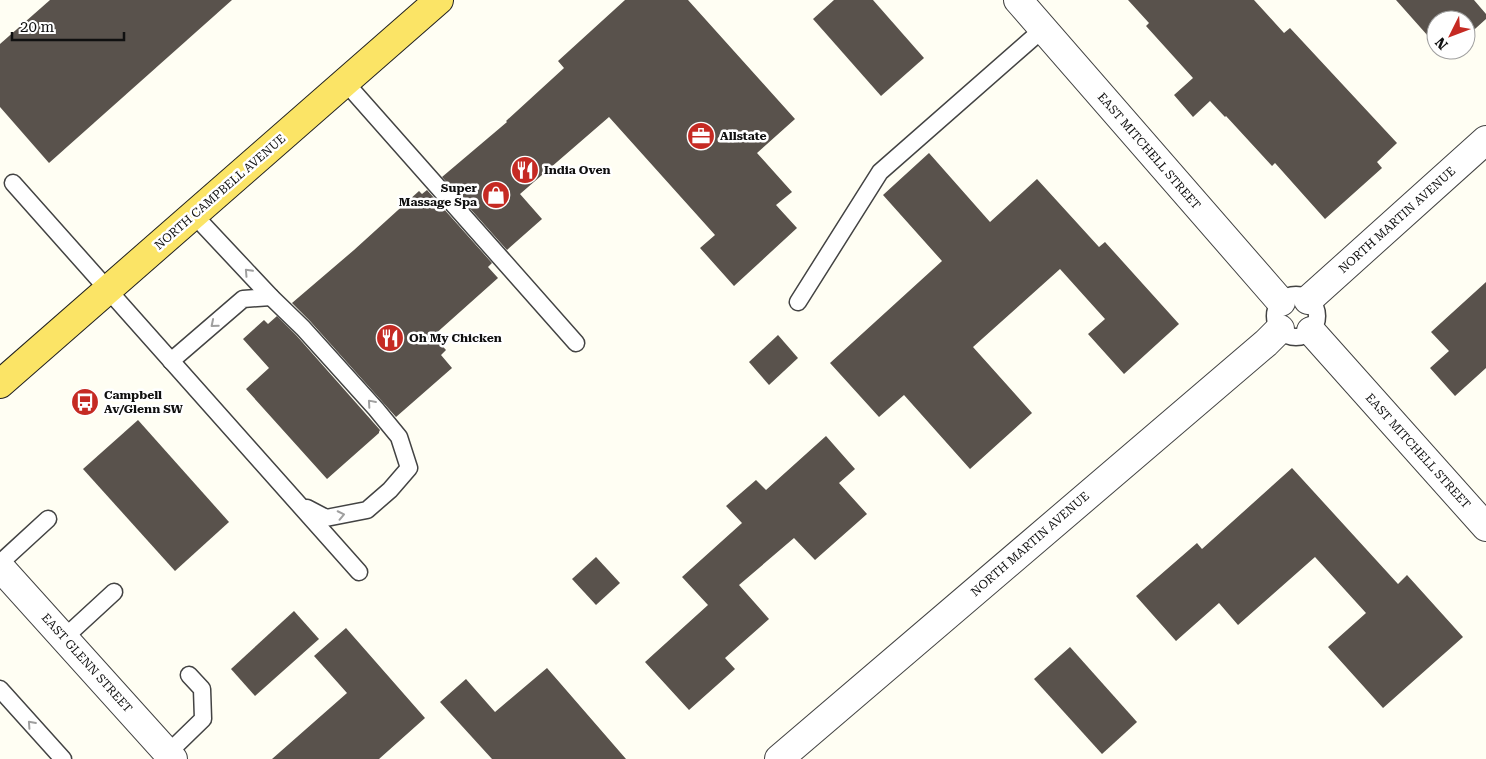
<svg xmlns="http://www.w3.org/2000/svg" width="1486" height="759" font-family="'Roboto Serif',serif">
  <style>
    .building { fill: #59524c }
    .lines { fill: none; stroke-linecap: round; stroke-linejoin: round }
    .service-casing { stroke: #434343; stroke-width: 19 }
    .minor-casing { stroke: #434343; stroke-width: 30 }
    .tertiary-casing { stroke: #434343; stroke-width: 30 }
    .primary-casing { stroke: #212121; stroke-width: 30 }
    .service { stroke: #fff; stroke-width: 16 }
    .minor { stroke: #fff; stroke-width: 28 }
    .tertiary { stroke: #fff; stroke-width: 28 }
    .primary { stroke: #fbe466; stroke-width: 28 }
    .oneway { stroke: #9f9f9f }
    .labels { text-anchor: middle; dominant-baseline: central; stroke-width: 5; stroke-linejoin: round; paint-order: stroke }
    .poi-label { font-size: 12px; font-weight: bold; fill: #101010; stroke: #fff; text-anchor: start }
    .street-label { font-size: 12px; fill: #101010; stroke: #fff }
  </style>
  <rect width="100%" height="100%" fill="#fffef3"/>
  <g class="building">
    <polygon points="50,0 232,0 49,163 0,107 0,44"/>
    <polygon points="625,0 688,0 795,119 757,153 792,192 776,205 797,228 734,286 700,248 715,235 609,117 520,194 542,219 507,250 442,177 507,122 506,121 564,68 558,61"/>
    <polygon points="834,0 873,0 924,58 881,96 813,19"/>
    <polygon points="1128,0 1254,0 1284,33 1290,28 1397,143 1377,162 1382,168 1325,219 1275,163 1272,166 1226,116 1225,117 1210,101 1193,117 1174,95 1193,78 1146,26 1149,23"/>
    <polygon points="1396,0 1474,0 1486,14 1486,19 1466,37 1466,20 1436,20 1436,45"/>
    <polygon points="929,153 990,222 1037,179 1099,247 1105,242 1179,324 1124,374 1088,334 1105,319 1060,269 973,347 1032,413 970,469 904,395 879,417 830,363 942,261 883,195"/>
    <polygon points="427,190 492,263 488,267 498,278 433,336 446,350 441,355 452,368 396,417 310,321 292,303 354,250 419,191 422,194"/>
    <polygon points="1486,282 1486,368 1455,396 1430,368 1449,351 1431,332"/>
    <polygon points="277,316 296,335 380,430 379,432 379,433 327,479 246,389 269,368 243,339 264,320 268,324"/>
    <polygon points="778,335 798,358 769,385 749,362"/>
    <polygon points="138,420 229,522 175,571 83,469"/>
    <polygon points="826,436 855,469 839,483 867,514 815,560 794,538 739,585 769,619 725,658 735,669 689,710 645,662 708,605 682,577 742,523 726,506 756,480 766,490"/>
    <polygon points="1292,468 1398,584 1407,575 1463,637 1383,708 1328,647 1366,613 1315,557 1238,625 1219,603 1176,641 1136,596 1197,543 1202,549"/>
    <polygon points="596,557 620,583 596,605 572,579"/>
    <polygon points="294,611 319,639 255,696 231,669"/>
    <polygon points="346,628 425,718 379,759 272,759 347,693 314,656"/>
    <polygon points="1070,647 1137,722 1102,754 1034,679"/>
    <polygon points="547,668 626,759 492,759 440,702 466,679 495,712"/>
  </g>
  <g class="lines">
    <g class="service-casing">
      <g id="service">
        <polyline points="345,82 576,343"/>
        <polyline points="13,183 359,572"/>
        <polyline points="194,215 271,297 303,328 376,409 399,437 409,468 390,490 367,510 326,518 307,508"/>
        <circle cx="1296" cy="316" r="21"/>
        <polyline points="798,302 880,172 1043,29"/>
        <polyline points="171,361 243,299 271,297"/>
        <polyline points="0,563 48,519"/>
        <polyline points="64,638 114,592"/>
        <polyline points="0,689 63,759"/>
        <polyline points="168,753 203,719 202,689 189,675"/>
      </g>
    </g>
    <g class="minor-casing">
      <g id="minor">
        <polyline points="1018,0 1281,302"/>
        <polyline points="1308,300 1486,140"/>
        <polyline points="1311,331 1486,527"/>
        <polyline points="779,759 1266,343 1280,329"/>
      </g>
    </g>
    <g class="tertiary-casing">
      <polyline id="tertiary" points="0,567 173,759"/>
    </g>
    <g class="primary-casing">
      <polyline id="primary" points="0,384 439,0"/>
    </g>
    <use href="#service" class="service"/>
    <use href="#minor" class="minor"/>
    <use href="#tertiary" class="tertiary"/>
    <use href="#primary" class="primary"/>
  </g>
  <defs><path id="oneway-chevron" d="M-2-3.5L2.5 0L-2 3.5" fill="none" stroke-width="1.6" stroke-linecap="round" stroke-linejoin="round" transform="scale(1.25)"/></defs>
  <g class="oneway">
    <use href="#oneway-chevron" transform="translate(248 272) rotate(-133)"/>
    <use href="#oneway-chevron" transform="translate(214 324) rotate(140)"/>
    <use href="#oneway-chevron" transform="translate(371 403) rotate(-131)"/>
    <use href="#oneway-chevron" transform="translate(341 515) rotate(-12)"/>
    <use href="#oneway-chevron" transform="translate(31 724) rotate(-132)"/>
  </g>
  <defs>
    <g id="office-disc" transform="scale(1.4375)"><circle r="9.5" fill="#c52a23" stroke="#fff"/><path d="M-6-3h4V-5.5h4V-3h4V5H-6ZM-1-4.5V-3h2v-1.5ZM-6 0V1H6V0Z" fill="#fff"/></g>
    <g id="restaurant-disc" transform="scale(1.4375)"><circle r="9.5" fill="#c52a23" stroke="#fff"/><path d="M-5-6h1v4h1v-4h1v4h1v-4h1v5L-1.5 .5V6h-2V.5L-5-1ZM5-6V6H3V1.5H1.5Q1.5-4 5-6Z" fill="#fff"/></g>
    <g id="shop-disc" transform="scale(1.4375)"><circle r="9.5" fill="#c52a23" stroke="#fff"/><path d="M-5-2.5h2.3a2.7 3.5 0 0 1 5.4 0H5L5.5 6h-11ZM-1.5-2.5h3a1.5 2.3 0 0 0-3 0Z" fill="#fff"/></g>
    <g id="bus-disc" transform="scale(1.4375)"><circle r="9.5" fill="#c52a23" stroke="#fff"/><path d="M-5-6H5V4H4V6H2V4H-2V6H-4V4H-5ZM-3.5-4V0h7V-4ZM-3.5 1.2v1.5H-2V1.2ZM2 1.2v1.5H3.5V1.2Z" fill="#fff"/></g>
  </defs>
  <g fill-rule="evenodd">
    <use href="#office-disc" x="701" y="136"/>
    <use href="#restaurant-disc" x="525" y="170"/>
    <use href="#shop-disc" x="496" y="195"/>
    <use href="#restaurant-disc" x="390" y="338"/>
    <use href="#bus-disc" x="85" y="402"/>
  </g>
  <g class="labels">
    <g class="poi-label">
      <text x="720" y="136">Allstate</text>
      <text x="544" y="170">India Oven</text>
      <text x="477" y="188" text-anchor="end">Super<tspan x="477" dy="14">Massage Spa</tspan></text>
      <text x="409" y="338">Oh My Chicken</text>
      <text x="104" y="395">Campbell<tspan x="104" dy="14">Av/Glenn SW</tspan></text>
    </g>
    <g class="street-label">
      <text transform="translate(1149 151) rotate(49)">EAST MITCHELL STREET</text>
      <text transform="translate(220 192) rotate(-41)">NORTH CAMPBELL AVENUE</text>
      <text transform="translate(1397 220) rotate(-42)">NORTH MARTIN AVENUE</text>
      <text transform="translate(1418 451) rotate(48)">EAST MITCHELL STREET</text>
      <text transform="translate(1030 544) rotate(-41)">NORTH MARTIN AVENUE</text>
      <text transform="translate(87 663) rotate(48)">EAST GLENN STREET</text>
    </g>
  </g>
  <g transform="translate(1451 35) rotate(228)"><circle r="24" fill="#ffffff" stroke="#9f9f9f"/>
  <path d="M0-4L9 19L0 12L-9 19Z" fill="#c52a23"/>
  <text y="-8" font-size="14" font-weight="bold" text-anchor="middle" fill="#101010">N</text>
  </g>
  <path d="M12 32v8h112v-8" fill="none" stroke="#101010" stroke-width="2.5"/>
  <text x="20" y="32" font-size="15" fill="#101010" stroke="#ffffff" stroke-width="4" paint-order="stroke">20 m</text>
</svg>
